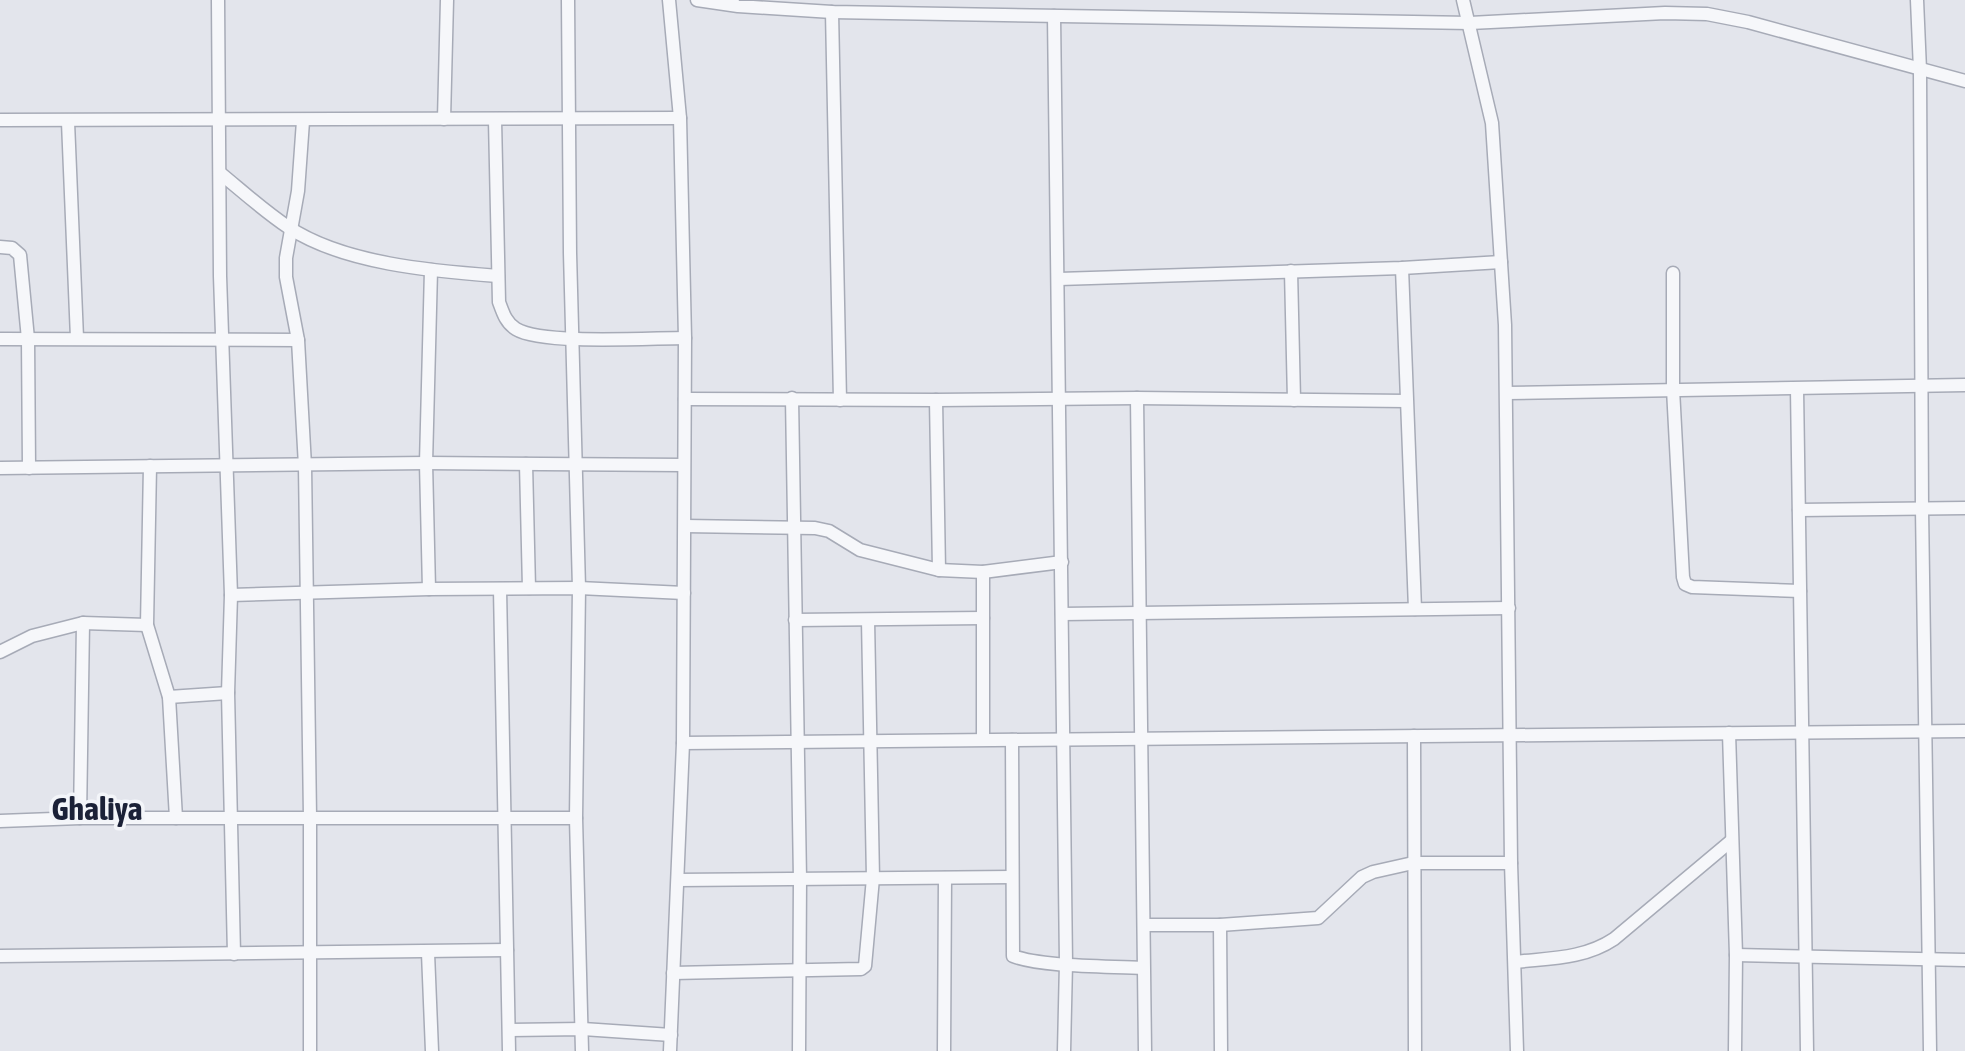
<svg xmlns="http://www.w3.org/2000/svg" width="1965" height="1051" font-family="'Asap Condensed',sans-serif">
  <style>
    .lines { fill: none; stroke-linecap: round; stroke-linejoin: round }
    .minor-casing { stroke: #a7abb7; stroke-width: 15 }
    .minor { stroke: #f6f7fa; stroke-width: 12 }
    .labels { text-anchor: middle; dominant-baseline: central; stroke-width: 7; stroke-linejoin: round; paint-order: stroke }
    .district-label { font-size: 32px; font-weight: bold; fill: #1b2137; stroke: #f3f5f9 }
  </style>
  <rect width="100%" height="100%" fill="#e3e5ec"/>
  <g class="lines">
    <g class="minor-casing">
      <g id="minor">
        <polyline points="218,0 220,276 231,595 228,693 234,954"/>
        <polyline points="568,0 570,253 579,588 576,818 582,1051"/>
        <polyline points="669,0 680,118 685,338 683,743 670,1051"/>
        <polyline points="697,0 738,6 832,12 1470,23 1665,13 1707,14 1748,22 1965,81"/>
        <polyline points="1463,0 1492,123 1505,325 1511,863 1517,1051"/>
        <polyline points="1917,0 1920,70 1922,509 1930,1051"/>
        <polyline points="832,12 840,400"/>
        <polyline points="1054,16 1066,963 1064,1051"/>
        <polyline points="444,119 447,0"/>
        <polyline points="0,120 680,118"/>
        <path d="M 495,120 L 499,302 C 503,313 506,323 516,329 C 542,345 650,338 685,338"/>
        <polyline points="303,121 298,191 286,258 286,277 298,340 305,466 310,817 310,1051"/>
        <polyline points="68,122 77,338"/>
        <path d="M 220,173 C 242,191 264,211 288,227 C 344,264 432,271 498,276"/>
        <polyline points="0,247 12,248 20,255 28,339 29,468"/>
        <polyline points="1402,268 1415,609"/>
        <polyline points="1291,271 1294,400"/>
        <polyline points="1673,273 1673,389 1683,577 1685,584 1692,587 1800,591"/>
        <polyline points="1059,279 1402,268 1501,262"/>
        <polyline points="0,339 298,340"/>
        <polyline points="1797,389 1807,1051"/>
        <polyline points="1507,393 1965,385"/>
        <polyline points="792,398 800,879 799,1051"/>
        <polyline points="1137,398 1145,1051"/>
        <polyline points="685,399 936,400 1137,398 1406,401"/>
        <polyline points="936,400 939,570"/>
        <polyline points="526,464 529,588"/>
        <polyline points="150,466 147,625 169,697 176,818"/>
        <polyline points="0,468 426,463 683,465"/>
        <polyline points="1799,510 1965,508"/>
        <polyline points="685,526 815,528 829,531 860,550 939,570 983,572 1062,562"/>
        <polyline points="429,589 426,463 431,270"/>
        <polyline points="500,589 509,1051"/>
        <polyline points="231,595 429,589 579,588 684,593"/>
        <polyline points="1062,614 1509,608"/>
        <polyline points="795,620 983,618"/>
        <polyline points="0,652 32,636 83,623 147,625"/>
        <polyline points="169,697 228,693"/>
        <polyline points="1729,733 1736,955 1735,1051"/>
        <polyline points="1414,736 1415,1051"/>
        <polyline points="983,739 983,572"/>
        <path d="M 1012,740 L 1013,956 C 1041,967 1110,966 1143,968"/>
        <polyline points="683,743 1965,731"/>
        <polyline points="80,818 83,623"/>
        <polyline points="0,821 80,818 576,818"/>
        <polyline points="678,880 1012,877"/>
        <polyline points="1144,925 1220,925 1318,918 1362,877 1373,872 1413,863 1511,863"/>
        <polyline points="1220,925 1221,1051"/>
        <polyline points="428,953 432,1051"/>
        <polyline points="1736,955 1965,960"/>
        <polyline points="0,956 507,950"/>
        <path d="M 1515,962 C 1550,958 1584,959 1614,939 L 1731,841"/>
        <polyline points="673,973 861,969 865,966 873,878 868,620"/>
        <polyline points="510,1030 583,1029 671,1035"/>
        <polyline points="944,1051 945,878"/>
      </g>
    </g>
    <use href="#minor" class="minor"/>
  </g>
  <g class="labels">
    <g class="district-label">
      <text x="97" y="808">Ghaliya</text>
    </g>
  </g>
</svg>
